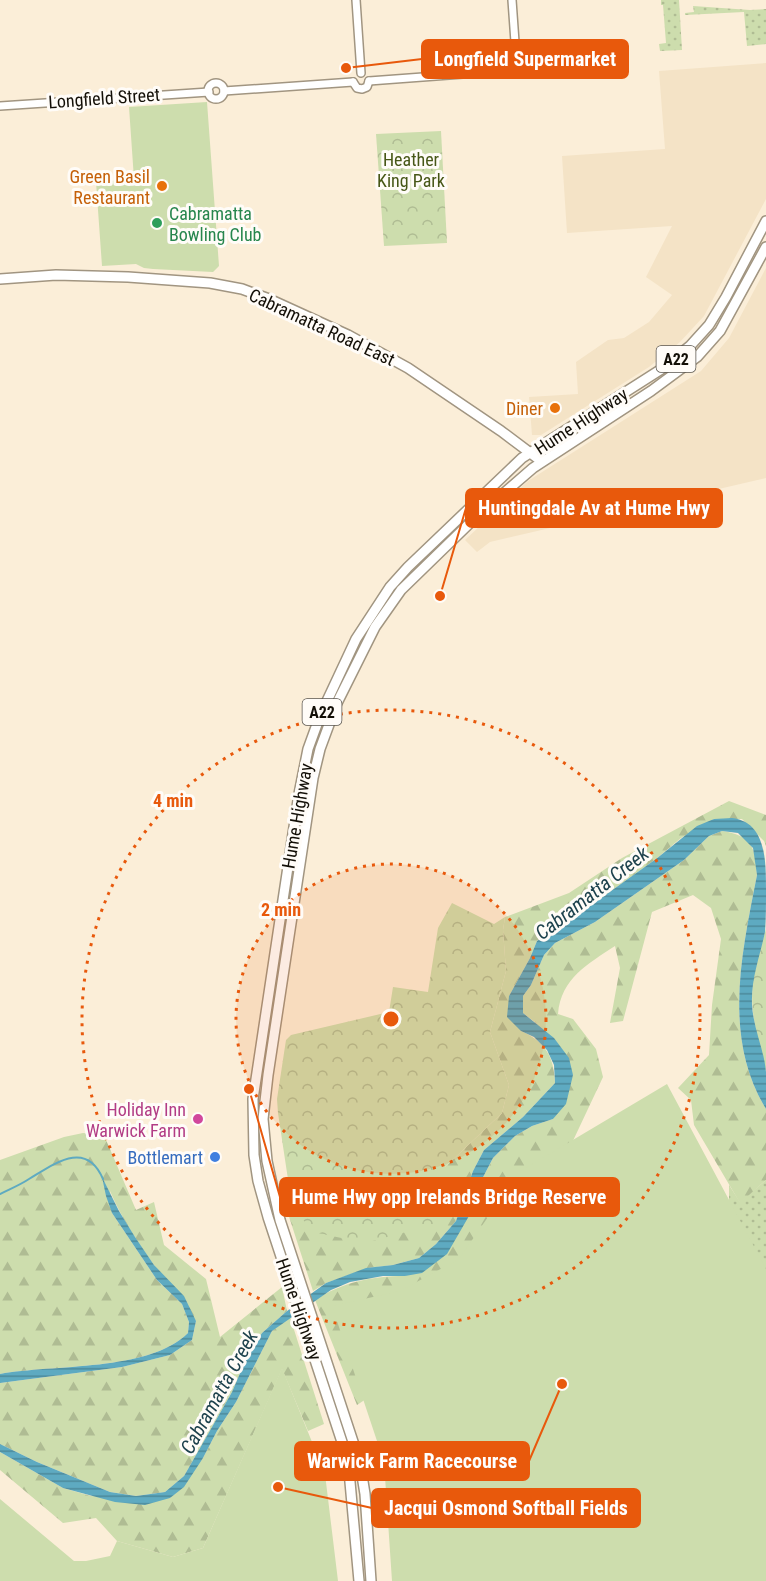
<svg xmlns="http://www.w3.org/2000/svg" width="766" height="1581" font-family="'Roboto Condensed',sans-serif">
  <style>
    .built { fill: #f4e3c6 }
    .grass { fill: url(#grass-dots) }
    .forest { fill: url(#forest-firs) }
    .park { fill: url(#park-crowns) }
    .pitch { fill: #cdddad }
    .water { fill: url(#water-rules) }
    .lines { fill: none; stroke-linecap: round; stroke-linejoin: round }
    .stream { stroke: #5eaac1; stroke-width: 2 }
    .tertiary-casing { stroke: #a19581; stroke-width: 10 }
    .primary-casing { stroke: #a19581; stroke-width: 12 }
    .trunk-casing { stroke: #a19581; stroke-width: 12 }
    .tertiary { stroke: #fff; stroke-width: 7 }
    .primary { stroke: #fff; stroke-width: 9 }
    .trunk { stroke: #fff; stroke-width: 9 }
    .ring { fill: none; stroke: #e8590c; stroke-width: 3; stroke-dasharray: 3 6 }
    .food-dot { fill: #e8710a; stroke: #fffcf8; stroke-width: 2 }
    .leisure-dot { fill: #2e9e5b; stroke: #fffcf8; stroke-width: 2 }
    .hotel-dot { fill: #d1479c; stroke: #fffcf8; stroke-width: 2 }
    .shop-dot { fill: #3f7fe0; stroke: #fffcf8; stroke-width: 2 }
    .labels { text-anchor: middle; dominant-baseline: central; stroke-width: 6; stroke-linejoin: round; paint-order: stroke }
    .shield { fill: #fffcf8; stroke: #5a564f; stroke-width: 1.5 }
    .shield-label { font-size: 16px; font-weight: bold; fill: #130f07 }
    .street-label { font-size: 18px; fill: #130f07; stroke: #fffcf8 }
    .park-label { font-size: 18px; fill: #475717; stroke: #fffcf8 }
    .food-label { font-size: 18px; fill: #c56008; stroke: #fffcf8; text-anchor: end }
    .leisure-label { font-size: 18px; fill: #27864d; stroke: #fffcf8; text-anchor: start }
    .hotel-label { font-size: 18px; fill: #b23c85; stroke: #fffcf8; text-anchor: end }
    .shop-label { font-size: 18px; fill: #366cbe; stroke: #fffcf8; text-anchor: end }
    .water-label { font-size: 20px; font-style: italic; fill: #1e424d; stroke: #fffcf8 }
    .centre { fill: #e8590c; stroke: #fffcf8; stroke-width: 3 }
    .ring-label { font-size: 18px; text-anchor: middle; font-weight: bold; fill: #e8590c; stroke: #fffcf8; stroke-width: 6; stroke-linejoin: round; paint-order: stroke }
    .leader { fill: none; stroke: #e8590c; stroke-width: 2 }
    .callout-dot { fill: #e8590c; stroke: #fffcf8; stroke-width: 2 }
    .callout { fill: #e8590c; stroke: #e8590c; stroke-width: 2 }
    .callout-label { font-size: 20px; text-anchor: middle; font-weight: bold; fill: #fff }
  </style>
  <defs>
    <pattern id="grass-dots" width="8" height="8" patternUnits="userSpaceOnUse" patternTransform="scale(1.5)"><rect width="8" height="8" fill="#cdddad"/><path d="M2 2h.1M6 6h.1" fill="none" stroke="#afbc93" stroke-width="1.8" stroke-linecap="round"/></pattern>
    <pattern id="forest-firs" width="22" height="20" patternUnits="userSpaceOnUse" patternTransform="scale(1.5)"><rect width="22" height="20" fill="#cdddad"/><path d="M5 1l3.5 6h-7zM16 11l3.5 6h-7z" fill="#afbc93"/></pattern>
    <pattern id="park-crowns" width="20" height="18" patternUnits="userSpaceOnUse" patternTransform="scale(1.5)"><rect width="20" height="18" fill="#cdddad"/><path d="M2 6a3 3 0 1 1 6 0M12 15a3 3 0 1 1 6 0" fill="none" stroke="#afbc93"/></pattern>
    <pattern id="water-rules" width="6" height="5" patternUnits="userSpaceOnUse" patternTransform="scale(1.5)"><rect width="6" height="5" fill="#5eaac1"/><path d="M0 2.5h6" fill="none" stroke="#4c899b"/></pattern>
  </defs>
  <rect width="100%" height="100%" fill="#fbeed8"/>
  <g class="built">
    <polygon points="766,63 766,199 704,316 680,342 649,367 541,435 532,435 529,397 578,394 576,362 608,340 624,338 649,322 672,295 646,277 672,226 567,233 562,156 665,149 659,71"/>
    <polygon points="766,268 766,478 490,542 477,552 465,540 528,481 701,371 729,338"/>
  </g>
  <g class="grass">
    <polygon points="661,0 679,0 682,50 660,51 659,44 666,43 663,5 661,5"/>
    <polygon points="693,6 750,10 766,9 766,44 747,46 744,12 685,15 685,13 694,12"/>
    <polygon points="766,1180 766,1277 729,1212 729,1185 740,1202"/>
  </g>
  <g class="forest">
    <path d="M 729,801 L 766,815 L 766,846 L 764,841 L 742,819 L 714,819 L 681,838 L 656,859 L 573,918 L 548,932 L 537,941 L 530,958 L 509,996 L 521,1031 C 546,1042 554,1057 555,1083 L 523,1117 L 484,1150 L 473,1171 L 456,1221 L 436,1244 L 419,1258 L 393,1265 L 368,1268 L 326,1283 L 313,1291 L 283,1198 L 292,1206 L 445,1167 L 502,1113 L 509,1085 L 490,1032 L 506,971 L 503,930 L 505,917 L 569,893 L 622,858 Z"/>
    <path d="M 722,831 C 751,835 756,847 757,875 C 742,952 722,1037 766,1109 L 766,1180 L 740,1203 L 694,1125 L 691,1100 L 678,1088 L 709,1055 L 712,1005 L 721,939 L 711,908 L 693,895 L 652,912 L 623,1021 L 610,1023 L 620,968 L 615,946 C 588,964 561,978 558,1014 L 573,1019 L 596,1049 L 603,1077 L 563,1162 L 369,1397 L 357,1405 L 315,1300 C 343,1282 372,1276 405,1276 L 469,1216 L 480,1183 L 493,1158 L 515,1136 L 532,1126 L 553,1119 L 573,1075 L 536,1023 L 523,1013 L 523,996 L 531,985 L 544,955 L 555,943 L 595,922 L 684,860 L 709,836 Z"/>
    <path d="M 83,1133 L 104,1135 L 136,1210 L 154,1202 L 164,1245 L 206,1279 L 220,1337 L 282,1287 L 287,1311 L 262,1333 L 249,1352 L 232,1392 L 184,1476 L 165,1492 L 136,1496 L 110,1492 L 37,1462 L 0,1444 L 0,1383 L 122,1367 L 170,1355 L 192,1340 L 196,1321 C 165,1279 130,1238 110,1191 L 112,1213 L 157,1280 L 182,1304 L 189,1322 L 188,1333 C 149,1372 53,1364 0,1374 L 0,1160 L 64,1137 Z"/>
    <polygon points="290,1317 324,1424 308,1431 282,1369 203,1548 173,1557 117,1541 96,1518 63,1523 0,1470 0,1452 63,1488 91,1496 170,1498 203,1458 217,1431 236,1402 272,1331"/>
  </g>
  <g class="park">
    <polygon points="441,131 447,243 384,246 376,134"/>
    <polygon points="452,903 494,924 505,917 503,930 506,971 490,1032 509,1085 502,1113 445,1167 444,1202 436,1224 365,1243 313,1232 292,1206 278,1113 277,1099 286,1040 291,1035 389,1012 393,987 428,992 438,928"/>
    <path d="M 766,929 L 766,1071 C 757,1038 747,1004 755,970 C 758,956 762,943 766,929 Z"/>
  </g>
  <g class="pitch">
    <polygon points="207,102 219,266 213,272 153,269 144,268 136,264 102,266 96,182 134,179 129,107"/>
    <polygon points="667,1084 766,1269 766,1581 392,1581 384,1462 332,1306 400,1291 459,1259 519,1172"/>
    <polygon points="282,1368 325,1474 338,1581 0,1581 0,1499 74,1561 86,1561 110,1556 117,1541 173,1557 203,1548"/>
  </g>
  <g class="water">
    <path d="M 732,818 C 766,822 766,860 766,890 C 766,904 766,919 765,932 C 760,956 751,979 752,1004 C 753,1028 764,1049 766,1072 C 766,1084 766,1097 766,1109 C 722,1037 742,952 757,875 L 753,848 L 738,833 L 722,831 L 709,836 L 684,860 L 595,922 L 555,943 L 544,955 L 531,985 L 523,996 L 523,1013 L 554,1038 L 569,1058 L 573,1075 L 566,1104 L 553,1119 L 532,1126 L 515,1136 L 493,1158 L 480,1183 L 469,1216 L 447,1254 L 422,1273 L 405,1276 L 383,1276 L 350,1282 L 331,1290 L 272,1331 L 236,1402 L 217,1431 L 203,1458 L 184,1487 L 170,1498 L 145,1505 L 115,1502 L 63,1488 L 0,1452 L 0,1444 L 37,1462 L 110,1492 L 136,1496 L 165,1492 L 184,1476 L 232,1392 L 249,1352 L 262,1333 L 287,1311 L 326,1283 L 366,1268 L 393,1265 L 419,1258 L 436,1244 L 456,1221 L 473,1171 L 484,1150 L 523,1117 L 555,1083 L 554,1065 L 547,1050 L 534,1037 L 521,1031 L 507,1017 L 509,996 L 530,958 L 537,941 L 573,918 L 656,859 L 697,826 L 714,819 Z"/>
    <path d="M 102,1177 L 119,1211 L 135,1237 L 154,1265 L 184,1296 L 196,1321 L 192,1340 L 170,1355 L 122,1367 L 0,1383 L 0,1374 C 53,1364 149,1372 188,1333 L 189,1322 L 182,1304 L 157,1280 L 112,1213 L 106,1196 Z"/>
  </g>
  <g class="lines">
    <path class="stream" d="M 0,1194 C 10,1189 20,1185 29,1179 C 54,1164 86,1139 103,1179"/>
    <g class="tertiary-casing">
      <g id="tertiary">
        <polyline points="356,0 361,73"/>
        <polyline points="369,81 517,70 512,0"/>
        <polyline points="353,82 357,88 362,89 367,87 369,81"/>
        <circle cx="216" cy="91" r="8"/>
        <polyline points="224,91 353,82"/>
        <polyline points="0,106 209,92"/>
      </g>
    </g>
    <g class="primary-casing">
      <polyline id="primary" points="0,279 56,275 128,277 210,283 242,289 269,299 348,335 408,368 501,431 541,461"/>
    </g>
    <g class="trunk-casing">
      <g id="trunk">
        <polyline points="359,1581 349,1471 345,1451 268,1217 258,1181 254,1155 253,1099 299,794 308,749 320,716 356,639 390,587 408,567 522,458 660,370 690,346 709,325 726,297 766,221"/>
        <polyline points="371,1581 365,1494 360,1463 280,1220 267,1161 263,1119 268,1075 313,778 320,749 337,703 375,627 401,590 474,519 533,468 651,391 697,357 720,331 766,247"/>
      </g>
    </g>
    <use href="#tertiary" class="tertiary"/>
    <use href="#primary" class="primary"/>
    <use href="#trunk" class="trunk"/>
  </g>
  <circle cx="391" cy="1019" r="155" fill="#e8590c" fill-opacity=".12"/>
  <g class="ring">
    <circle cx="391" cy="1019" r="155"/>
    <circle cx="391" cy="1019" r="309"/>
  </g>
  <g class="food-dot">
    <circle cx="162" cy="186" r="6"/>
    <circle cx="555" cy="408" r="6"/>
  </g>
  <circle class="leisure-dot" cx="157" cy="223" r="6"/>
  <circle class="hotel-dot" cx="198" cy="1119" r="6"/>
  <circle class="shop-dot" cx="215" cy="1157" r="6"/>
  <g class="labels">
    <g class="shield">
      <rect x="656.5" y="346" width="39" height="26" rx="4.5"/>
      <rect x="302.5" y="699" width="39" height="26" rx="4.5"/>
    </g>
    <g class="shield-label">
      <text x="676" y="359">A22</text>
      <text x="322" y="712">A22</text>
    </g>
    <g class="street-label">
      <text transform="translate(104 98) rotate(-4)">Longfield Street</text>
      <text transform="translate(322 327) rotate(25)">Cabramatta Road East</text>
      <text transform="translate(581 421) rotate(-33)">Hume Highway</text>
      <text transform="translate(297 816) rotate(-80)">Hume Highway</text>
      <text transform="translate(299 1309) rotate(71)">Hume Highway</text>
    </g>
    <g class="park-label">
      <text x="411" y="159">Heather<tspan x="411" dy="21">King Park</tspan></text>
    </g>
    <g class="food-label">
      <text x="150" y="176">Green Basil<tspan x="150" dy="21">Restaurant</tspan></text>
      <text x="543" y="408">Diner</text>
    </g>
    <g class="leisure-label">
      <text x="169" y="213">Cabramatta<tspan x="169" dy="21">Bowling Club</tspan></text>
    </g>
    <g class="hotel-label">
      <text x="186" y="1109">Holiday Inn<tspan x="186" dy="21">Warwick Farm</tspan></text>
    </g>
    <g class="shop-label">
      <text x="203" y="1157">Bottlemart</text>
    </g>
    <g class="water-label">
      <text transform="translate(592 893) rotate(-38)">Cabramatta Creek</text>
      <text transform="translate(219 1392) rotate(-61)">Cabramatta Creek</text>
    </g>
  </g>
  <circle cx="391" cy="1019" r="9" class="centre"/>
  <g class="ring-label">
    <text x="173" y="807">4 min</text>
    <text x="281" y="916">2 min</text>
  </g>
  <path class="leader" d="M346 68L422 59M440 596L466 508M249 1089L280 1197M562 1384L529 1461M278 1487L372 1508"/>
  <g class="callout-dot">
    <circle cx="346" cy="68" r="6"/>
    <circle cx="440" cy="596" r="6"/>
    <circle cx="249" cy="1089" r="6"/>
    <circle cx="562" cy="1384" r="6"/>
    <circle cx="278" cy="1487" r="6"/>
  </g>
  <g class="callout">
    <rect x="422" y="40" width="206" height="38" rx="6"/>
    <rect x="466" y="489" width="256" height="38" rx="6"/>
    <rect x="280" y="1178" width="339" height="38" rx="6"/>
    <rect x="295" y="1442" width="234" height="38" rx="6"/>
    <rect x="372" y="1489" width="268" height="38" rx="6"/>
  </g>
  <g class="callout-label">
    <text x="525" y="66">Longfield Supermarket</text>
    <text x="594" y="515">Huntingdale Av at Hume Hwy</text>
    <text x="449" y="1204">Hume Hwy opp Irelands Bridge Reserve</text>
    <text x="412" y="1468">Warwick Farm Racecourse</text>
    <text x="506" y="1515">Jacqui Osmond Softball Fields</text>
  </g>
</svg>
